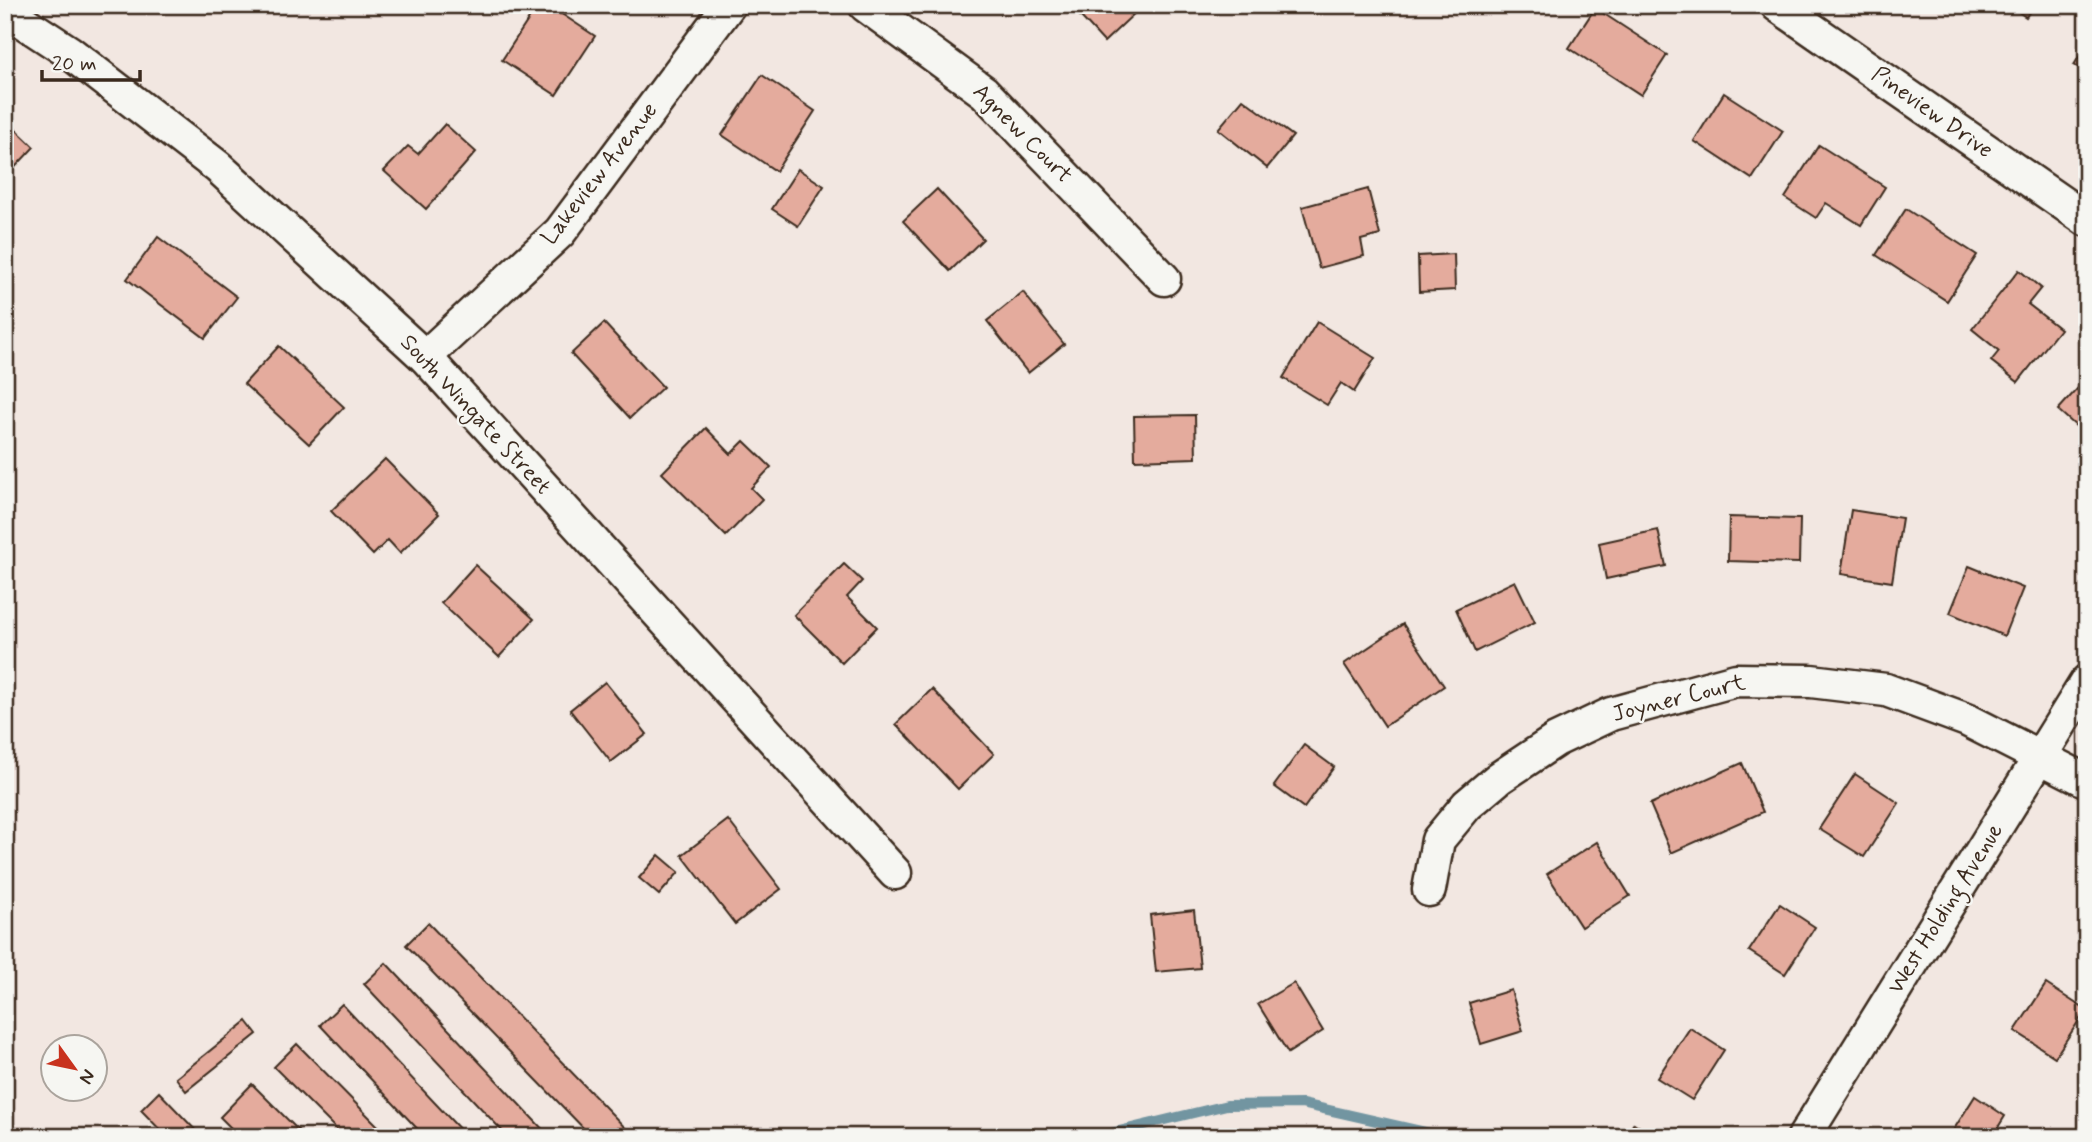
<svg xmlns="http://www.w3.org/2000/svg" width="2092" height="1142" font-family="Mynerve,sans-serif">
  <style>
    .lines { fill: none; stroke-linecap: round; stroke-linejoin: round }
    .stream { stroke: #7295a1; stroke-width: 10 }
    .building { fill: #e4ab9d; stroke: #3b2a1e; stroke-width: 2 }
    .street-casing { stroke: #3b2a1e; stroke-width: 37 }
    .street { stroke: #f6f6f2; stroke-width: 32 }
    .labels { text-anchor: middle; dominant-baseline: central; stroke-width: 5; stroke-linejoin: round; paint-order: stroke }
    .street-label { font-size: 23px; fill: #3b2a1e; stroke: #f6f6f2 }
  </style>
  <rect width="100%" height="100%" fill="#f2e7e1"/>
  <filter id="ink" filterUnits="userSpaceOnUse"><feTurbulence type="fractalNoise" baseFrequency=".0143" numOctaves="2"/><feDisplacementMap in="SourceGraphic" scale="14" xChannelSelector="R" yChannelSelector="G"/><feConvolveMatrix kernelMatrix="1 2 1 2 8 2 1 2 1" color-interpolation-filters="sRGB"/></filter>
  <g filter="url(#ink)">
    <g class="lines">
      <polyline class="stream" points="1094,1137 1227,1105 1302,1104 1447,1137"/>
    </g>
    <g class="building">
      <polygon points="538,5 548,5 595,36 556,95 502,60"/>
      <polygon points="1070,5 1131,5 1137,11 1104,42"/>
      <polygon points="2008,5 2034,5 2026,17"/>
      <polygon points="1595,8 1667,55 1641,95 1569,48"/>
      <polygon points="2087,44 2087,73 2074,65"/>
      <polygon points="762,75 815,111 776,171 722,135"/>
      <polygon points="1724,93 1783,131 1752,179 1694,141"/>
      <polygon points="1243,99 1293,136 1267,168 1218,129"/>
      <polygon points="5,119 34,147 5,178"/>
      <polygon points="445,124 476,152 426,209 384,171 408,146 418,154"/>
      <polygon points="1819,145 1885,187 1861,225 1826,203 1816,218 1785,198"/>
      <polygon points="798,169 824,186 798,226 772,209"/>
      <polygon points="937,189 983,239 950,271 903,221"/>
      <polygon points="1368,189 1380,235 1361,240 1364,256 1319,268 1302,207"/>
      <polygon points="1906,209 1977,255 1947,301 1876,255"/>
      <polygon points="158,237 237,297 205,338 127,279"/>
      <polygon points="1454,254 1455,290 1419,292 1418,256"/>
      <polygon points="2019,270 2041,288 2028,304 2060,329 2018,382 1991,361 1999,351 1972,329"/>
      <polygon points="1023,292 1064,344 1028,373 987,321"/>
      <polygon points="1317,322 1375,358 1354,392 1341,383 1327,405 1283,378"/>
      <polygon points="604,323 663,387 630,418 571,354"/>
      <polygon points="279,346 344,407 309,444 244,384"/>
      <polygon points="2087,378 2087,436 2058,410"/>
      <polygon points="1195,415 1196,458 1135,460 1134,416"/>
      <polygon points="706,428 731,454 744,441 771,467 751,488 762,499 726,536 662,473"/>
      <polygon points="385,459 439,514 400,553 388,540 373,555 331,511"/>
      <polygon points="1851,510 1902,518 1892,582 1841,574"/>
      <polygon points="1729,517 1800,519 1799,563 1728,561"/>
      <polygon points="1658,530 1666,566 1606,579 1599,543"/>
      <polygon points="844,564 862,581 847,597 877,627 842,663 794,615"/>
      <polygon points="475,565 534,619 499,657 441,603"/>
      <polygon points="1969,566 2023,588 2004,636 1950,613"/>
      <polygon points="1515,581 1535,622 1475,652 1456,609"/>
      <polygon points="1403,624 1444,686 1385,726 1344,664"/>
      <polygon points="605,682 647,734 611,762 570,710"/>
      <polygon points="932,689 994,754 958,789 896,724"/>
      <polygon points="1304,745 1334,767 1304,808 1274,786"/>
      <polygon points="1742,763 1763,812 1671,853 1650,804"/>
      <polygon points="1855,774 1899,803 1864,857 1819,829"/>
      <polygon points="728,820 781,889 735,924 682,855"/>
      <polygon points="1597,842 1630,896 1581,927 1547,874"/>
      <polygon points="659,855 679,872 659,895 639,878"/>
      <polygon points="1780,904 1815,927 1785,974 1749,951"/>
      <polygon points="1194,910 1200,968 1156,972 1150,915"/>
      <polygon points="428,923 634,1137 592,1137 406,945"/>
      <polygon points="386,963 550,1137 508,1137 364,984"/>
      <polygon points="1294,983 1323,1031 1288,1053 1258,1004"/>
      <polygon points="2046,984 2086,1010 2055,1057 2015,1031"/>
      <polygon points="1511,990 1523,1031 1481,1044 1469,1003"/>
      <polygon points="342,1004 467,1137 425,1137 320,1025"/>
      <polygon points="247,1021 257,1034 186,1091 176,1078"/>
      <polygon points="1690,1028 1724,1050 1692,1100 1657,1078"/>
      <polygon points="297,1044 389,1137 344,1137 274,1067"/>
      <polygon points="252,1084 305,1137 240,1137 220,1117"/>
      <polygon points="159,1092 202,1137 167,1137 141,1110"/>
      <polygon points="1975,1096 2005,1116 1992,1137 1949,1137"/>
      <polygon points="1634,1123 1654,1137 1625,1137"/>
    </g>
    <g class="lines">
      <g class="street-casing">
        <g id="street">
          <polyline points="865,5 984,92 1164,279"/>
          <polyline points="1777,5 2087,220"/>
          <polyline points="5,10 69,52 218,167 425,357 895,873"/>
          <polyline points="425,357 560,232 729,5"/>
          <polyline points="1429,890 1438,840 1467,805 1499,778 1556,740 1611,714 1736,680 1811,681 1886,690 1967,720 2087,781"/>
          <polyline points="1804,1137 2087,681"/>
        </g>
      </g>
      <use href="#street" class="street"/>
    </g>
  </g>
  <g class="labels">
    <g class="street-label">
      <text transform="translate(1932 113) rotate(35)">Pineview Drive</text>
      <text transform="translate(1022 134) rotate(45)">Agnew Court</text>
      <text transform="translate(600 174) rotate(-52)">Lakeview Avenue</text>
      <text transform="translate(475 415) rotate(47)">South Wingate Street</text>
      <text transform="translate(1679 699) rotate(-14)">Joyner Court</text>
      <text transform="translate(1946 909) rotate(-58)">West Holding Avenue</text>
    </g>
  </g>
  <rect width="2092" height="1142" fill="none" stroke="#f6f6f2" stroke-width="28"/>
  <rect x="14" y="14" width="2064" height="1114" fill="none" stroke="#3b2a1e" stroke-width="2.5" filter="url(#ink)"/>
  <g transform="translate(74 1068) rotate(123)"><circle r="33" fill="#f6f6f2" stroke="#aba49d" stroke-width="2"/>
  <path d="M0-5L12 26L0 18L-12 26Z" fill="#c8321e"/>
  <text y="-10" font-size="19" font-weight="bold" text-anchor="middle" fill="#3b2a1e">N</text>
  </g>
  <path d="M42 70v10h98v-10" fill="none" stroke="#3b2a1e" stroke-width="3.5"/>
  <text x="52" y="70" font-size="21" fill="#3b2a1e" stroke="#f6f6f2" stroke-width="5" paint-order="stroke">20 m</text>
</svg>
